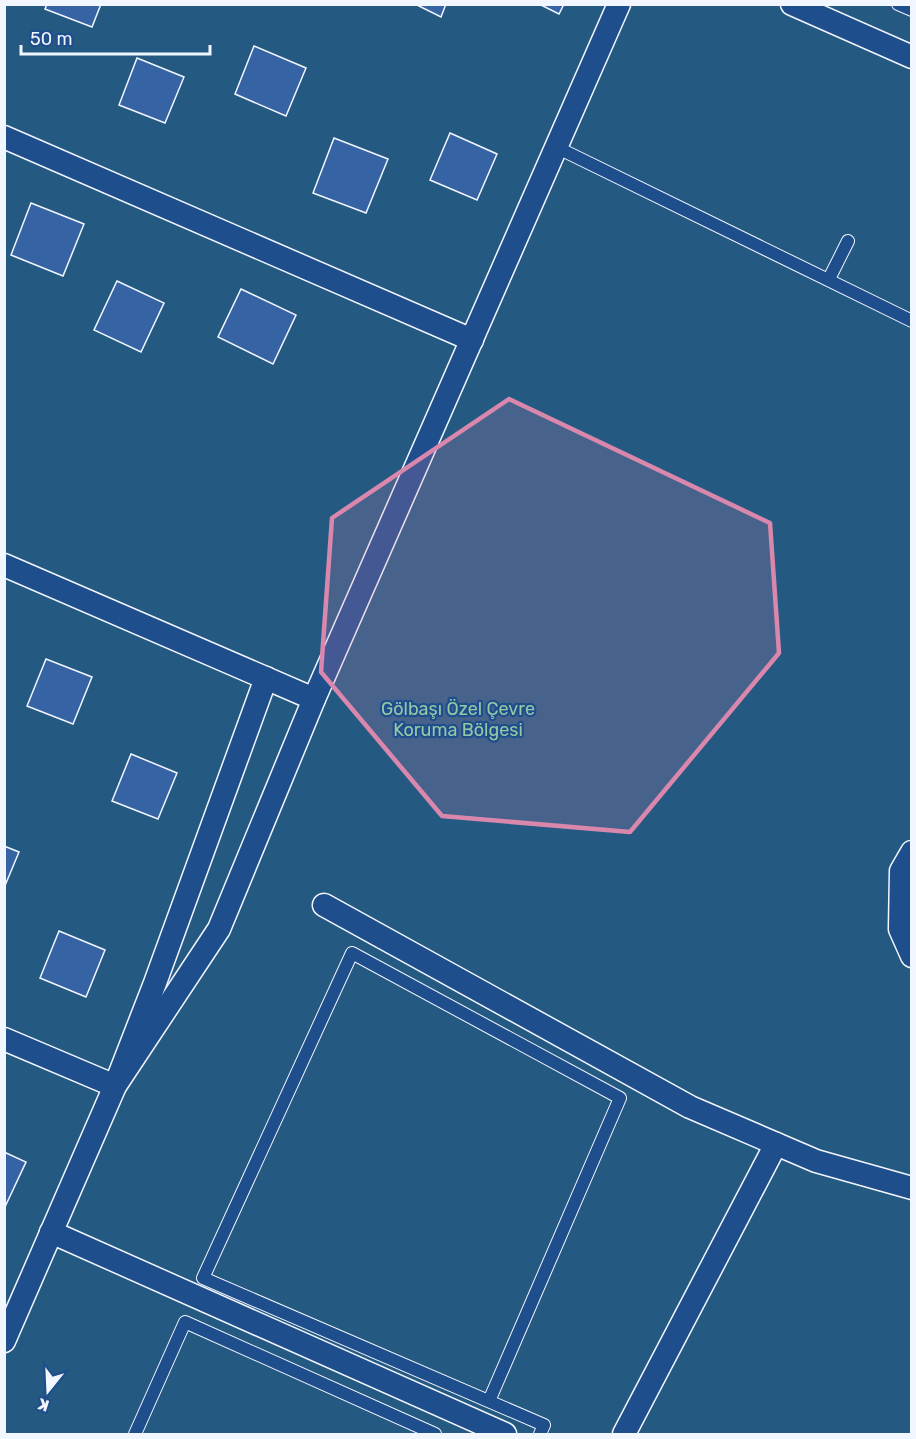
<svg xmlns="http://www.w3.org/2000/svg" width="916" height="1439" font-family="Rubik,sans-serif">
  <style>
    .green { fill: #245a82; stroke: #a8bbd7; stroke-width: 1.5 }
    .building { fill: #3563a3; stroke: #f2f6ff; stroke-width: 1.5 }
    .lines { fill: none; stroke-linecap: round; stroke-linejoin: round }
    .service-casing { stroke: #f2f6ff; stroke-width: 14 }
    .minor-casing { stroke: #f2f6ff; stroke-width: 25 }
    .service { stroke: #1f4e8c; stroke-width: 12 }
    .minor { stroke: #1f4e8c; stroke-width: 22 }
    .marked { fill: #da87ad; fill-opacity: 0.2; stroke: #da87ad; stroke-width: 4.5; stroke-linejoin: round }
    .labels { text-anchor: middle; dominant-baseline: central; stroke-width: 4.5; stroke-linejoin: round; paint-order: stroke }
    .park-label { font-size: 18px; fill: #97c8a6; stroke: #1f4e8c }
  </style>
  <rect width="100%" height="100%" fill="#1f4e8c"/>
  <rect class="green" x="5" y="5" width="906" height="1429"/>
  <g class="building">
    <polygon points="47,4 101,4 92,27 45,9"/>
    <polygon points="415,4 446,4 441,17"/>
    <polygon points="539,4 564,4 559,14"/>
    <polygon points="254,46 306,68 286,116 235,94"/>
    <polygon points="137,58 184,77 165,123 119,105"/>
    <polygon points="450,133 497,154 477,200 430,180"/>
    <polygon points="334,138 388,159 366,213 313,193"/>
    <polygon points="31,203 84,224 63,276 11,255"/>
    <polygon points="117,281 164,303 141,352 94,330"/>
    <polygon points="241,289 296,315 273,364 218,337"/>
    <polygon points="46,659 92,677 73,724 27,706"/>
    <polygon points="131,754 177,773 158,819 112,801"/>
    <polygon points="4,846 19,852 4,888"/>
    <polygon points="59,931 105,950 86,997 40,978"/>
    <polygon points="4,1152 26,1162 4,1209"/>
  </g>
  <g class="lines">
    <g class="service-casing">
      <g id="service">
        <polyline points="898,4 912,10"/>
        <polyline points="556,147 912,321"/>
        <polyline points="829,279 848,241"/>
        <polyline points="489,1401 620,1098 352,953 203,1278 544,1425 540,1434"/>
        <polyline points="135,1434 185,1322 435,1434"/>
      </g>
    </g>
    <g class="minor-casing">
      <g id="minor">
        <polyline points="792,4 912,57"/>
        <polyline points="4,137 472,340"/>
        <polyline points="4,565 314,699"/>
        <polyline points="912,852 901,871 900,929 912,956"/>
        <polyline points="324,905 690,1107 816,1161 912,1188"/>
        <polyline points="4,1039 115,1086 155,983 266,678"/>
        <polyline points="51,1232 505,1434"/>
        <polyline points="4,1341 115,1086 219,929 314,699 619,4"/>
        <polyline points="624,1434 776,1144"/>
      </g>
    </g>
    <use href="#service" class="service"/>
    <use href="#minor" class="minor"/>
  </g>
  <path class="marked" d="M 509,399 L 770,523 L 779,653 L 630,832 L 442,816 L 321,672 L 332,518 Z"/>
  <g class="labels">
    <g class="park-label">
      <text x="458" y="709">Gölbaşı Özel Çevre<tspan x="458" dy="21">Koruma Bölgesi</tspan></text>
    </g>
  </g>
  <rect width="916" height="1439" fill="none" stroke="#f2f6ff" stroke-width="12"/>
  <g transform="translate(48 1391) rotate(198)" stroke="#1f4e8c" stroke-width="4.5" paint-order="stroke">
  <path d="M0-4.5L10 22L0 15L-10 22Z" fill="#f2f6ff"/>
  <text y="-9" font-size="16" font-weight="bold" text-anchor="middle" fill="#f2f6ff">K</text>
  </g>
  <path d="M21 45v9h189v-9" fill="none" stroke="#f2f6ff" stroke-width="3"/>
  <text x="30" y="45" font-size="18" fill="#f2f6ff" stroke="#1f4e8c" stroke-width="4.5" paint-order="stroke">50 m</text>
</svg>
